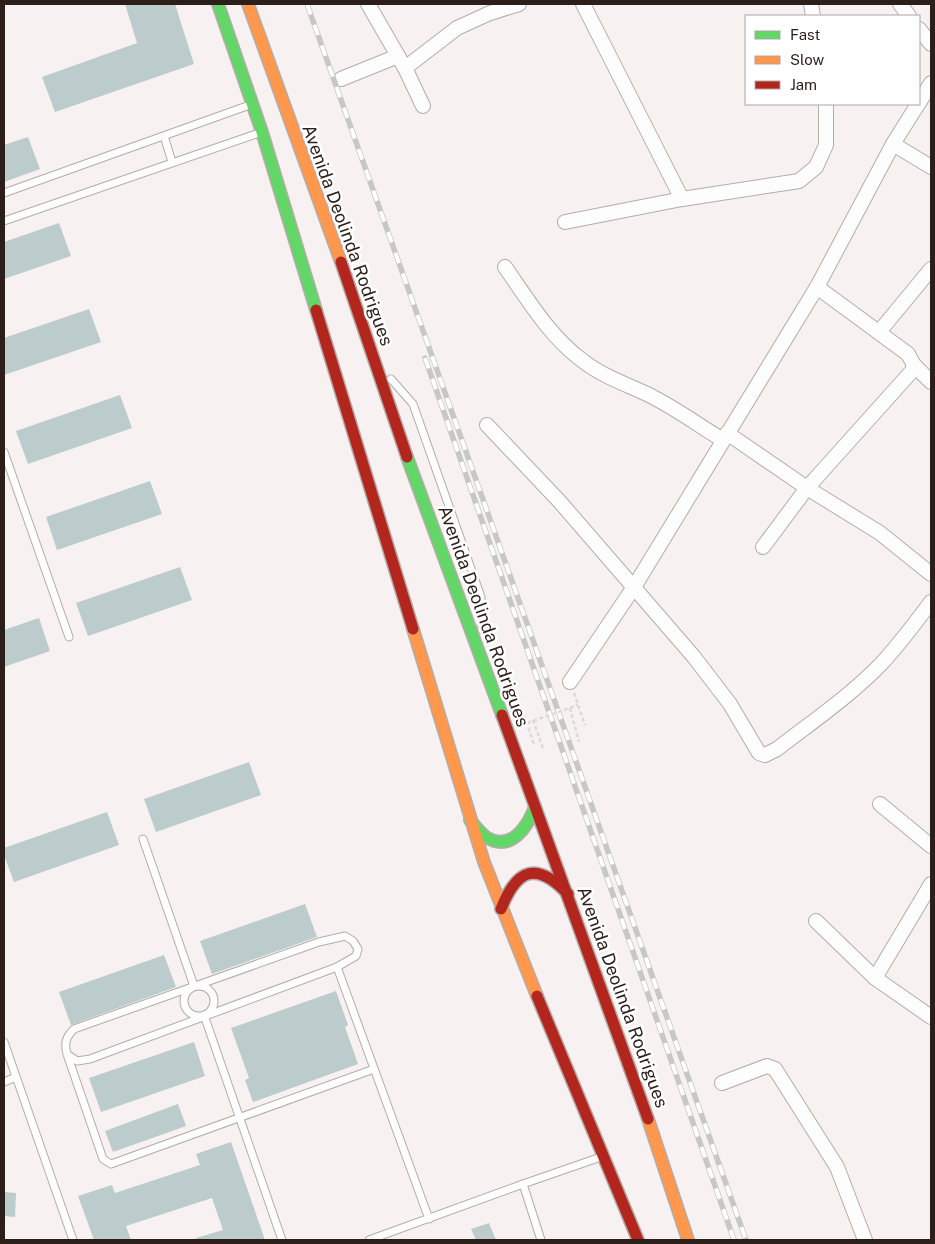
<svg xmlns="http://www.w3.org/2000/svg" width="935" height="1244" font-family="'Public Sans',sans-serif">
  <style>
    .building { fill: #bccbcb }
    .lines { fill: none; stroke-linecap: round; stroke-linejoin: round }
    .lane-casing { stroke: #b4aca8; stroke-width: 9 }
    .street-casing { stroke: #b4aca8; stroke-width: 16 }
    .fast-casing { stroke: #b4aca8; stroke-width: 14 }
    .slow-casing { stroke: #b4aca8; stroke-width: 14 }
    .jam-casing { stroke: #b4aca8; stroke-width: 14 }
    .path { stroke: #dddada; stroke-width: 2.5; stroke-dasharray: 4 2.5; stroke-linecap: butt }
    .lane { stroke: #fefdfd; stroke-width: 7 }
    .street { stroke: #fefdfd; stroke-width: 14 }
    .fast { stroke: #63d668; stroke-width: 11 }
    .slow { stroke: #ff974d; stroke-width: 11 }
    .jam { stroke: #b3261e; stroke-width: 11 }
    .rail-casing { stroke: #c9c7c6; stroke-width: 5.5 }
    .rail { stroke: #fff; stroke-width: 4; stroke-dasharray: 11; stroke-linecap: butt }
    .path-bridge { stroke: #dddada; stroke-width: 2.5; stroke-dasharray: 4 2.5; stroke-linecap: butt }
    .labels { text-anchor: middle; dominant-baseline: central; stroke-width: 5; stroke-linejoin: round; paint-order: stroke }
    .street-label { font-size: 18px; fill: #2c1e18; stroke: #fff }
  </style>
  <rect width="100%" height="100%" fill="#f7f2f1"/>
  <g class="building">
    <polygon points="125,4 175,4 194,64 55,112 42,77 137,43"/>
    <polygon points="28,137 40,169 4,182 4,145"/>
    <polygon points="59,223 71,256 4,279 4,242"/>
    <polygon points="89,309 101,342 4,375 4,338"/>
    <polygon points="120,395 132,428 28,464 16,431"/>
    <polygon points="150,481 162,514 57,550 46,517"/>
    <polygon points="180,567 192,600 88,636 76,603"/>
    <polygon points="39,618 50,651 4,667 4,630"/>
    <polygon points="249,762 261,795 156,832 144,799"/>
    <polygon points="107,812 119,845 14,882 4,855 4,848"/>
    <polygon points="305,904 317,937 212,974 200,941"/>
    <polygon points="164,955 176,987 71,1025 59,992"/>
    <polygon points="336,991 348,1025 345,1027 358,1064 253,1102 245,1080 249,1078 231,1028"/>
    <polygon points="194,1042 205,1076 101,1112 89,1078"/>
    <polygon points="178,1104 186,1126 113,1152 105,1131"/>
    <polygon points="231,1142 265,1240 197,1240 196,1238 223,1230 212,1198 126,1226 131,1240 94,1240 78,1196 112,1185 115,1193 200,1165 196,1154"/>
    <polygon points="4,1192 16,1193 15,1217 4,1216"/>
    <polygon points="489,1223 496,1240 476,1240 471,1229"/>
  </g>
  <g class="lines">
    <g class="lane-casing">
      <g id="lane">
        <polyline points="164,136 172,162"/>
        <polyline points="4,193 247,106"/>
        <polyline points="4,221 256,134"/>
        <polyline points="391,379 413,404 481,597 482,630"/>
        <polyline points="4,452 69,637"/>
        <polyline points="143,839 194,986"/>
        <polyline points="337,967 429,1219"/>
        <circle cx="199" cy="1001" r="15"/>
        <polyline points="204,1015 282,1240"/>
        <polyline points="4,1042 73,1240"/>
        <path d="M 67,1054 L 77,1061 L 90,1059 L 337,967 L 356,956 L 358,949 L 353,941 L 345,936 L 319,942 L 74,1029 C 66,1037 64,1043 67,1054 L 103,1159 L 111,1164 L 374,1069"/>
        <polyline points="4,1082 16,1077"/>
        <polyline points="523,1184 598,1158"/>
        <polyline points="369,1240 523,1184 541,1240"/>
      </g>
    </g>
    <g class="street-casing">
      <g id="street">
        <polyline points="368,4 398,56"/>
        <polyline points="583,4 682,199"/>
        <polyline points="811,4 813,16"/>
        <polyline points="900,4 909,16"/>
        <polyline points="919,29 931,44"/>
        <polyline points="405,68 423,106"/>
        <polyline points="341,79 398,56 405,68 457,28 490,13 519,4"/>
        <polyline points="919,103 931,83"/>
        <polyline points="893,144 931,167"/>
        <polyline points="565,222 682,199 799,181 816,167 826,145 826,104"/>
        <path d="M 505,267 C 528,300 550,337 583,361 C 602,376 626,384 647,394 C 674,407 698,425 723,440"/>
        <polyline points="817,287 908,354 914,365 931,382"/>
        <polyline points="879,332 931,269"/>
        <path d="M 487,425 L 560,502 L 694,657 L 730,704 L 759,753 L 765,755 L 777,749 C 812,722 850,696 881,664 C 899,645 915,623 931,602"/>
        <polyline points="727,433 807,488 880,533 931,574"/>
        <polyline points="763,547 807,488 912,371 914,365"/>
        <polyline points="570,682 634,587 817,287 893,144 918,104"/>
        <polyline points="880,804 931,846"/>
        <polyline points="816,921 875,978 931,1017"/>
        <polyline points="875,978 931,884"/>
        <polyline points="722,1083 767,1066 775,1069 837,1167 865,1240"/>
      </g>
    </g>
    <g class="fast-casing">
      <g id="fast">
        <polyline points="218,4 262,132 316,310"/>
        <polyline points="407,457 502,715"/>
        <path d="M 470,820 C 475,826 480,833 486,837 C 511,853 528,826 535,807"/>
      </g>
    </g>
    <g class="slow-casing">
      <g id="slow">
        <polyline points="248,4 341,262"/>
        <polyline points="413,629 484,862 537,996"/>
        <polyline points="648,1119 688,1240"/>
      </g>
    </g>
    <g class="jam-casing">
      <g id="jam">
        <polyline points="341,262 407,457"/>
        <polyline points="316,310 413,629"/>
        <polyline points="502,715 648,1119"/>
        <path d="M 501,909 C 517,868 537,861 568,894"/>
        <polyline points="537,996 638,1240"/>
      </g>
    </g>
    <g class="path">
      <polyline points="574,693 585,725"/>
      <polyline points="520,703 534,744"/>
      <polyline points="570,708 579,742"/>
      <polyline points="533,720 543,748"/>
    </g>
    <use href="#lane" class="lane"/>
    <use href="#street" class="street"/>
    <use href="#fast" class="fast"/>
    <use href="#slow" class="slow"/>
    <use href="#jam" class="jam"/>
    <g class="rail-casing">
      <g id="rail">
        <polyline points="307,4 746,1240"/>
        <polyline points="425,358 734,1240"/>
      </g>
    </g>
    <use href="#rail" class="rail"/>
    <polyline class="path-bridge" points="527,723 578,705"/>
  </g>
  <g class="labels">
    <g class="street-label">
      <text transform="translate(348 235) rotate(70)">Avenida Deolinda Rodrigues</text>
      <text transform="translate(484 616) rotate(70)">Avenida Deolinda Rodrigues</text>
      <text transform="translate(623 997) rotate(70)">Avenida Deolinda Rodrigues</text>
    </g>
  </g>
  <rect width="935" height="1244" fill="none" stroke="#2c1e18" stroke-width="10"/>
  <rect x="745" y="15" width="175" height="90" fill="#ffffff" stroke="#aba5a3"/>
  <rect x="755" y="31" width="25" height="8" fill="#63d668" stroke="#aba5a3"/>
  <text x="790" y="40" font-size="15" fill="#2c1e18">Fast</text>
  <rect x="755" y="56" width="25" height="8" fill="#ff974d" stroke="#aba5a3"/>
  <text x="790" y="65" font-size="15" fill="#2c1e18">Slow</text>
  <rect x="755" y="81" width="25" height="8" fill="#b3261e" stroke="#aba5a3"/>
  <text x="790" y="90" font-size="15" fill="#2c1e18">Jam</text>
</svg>
